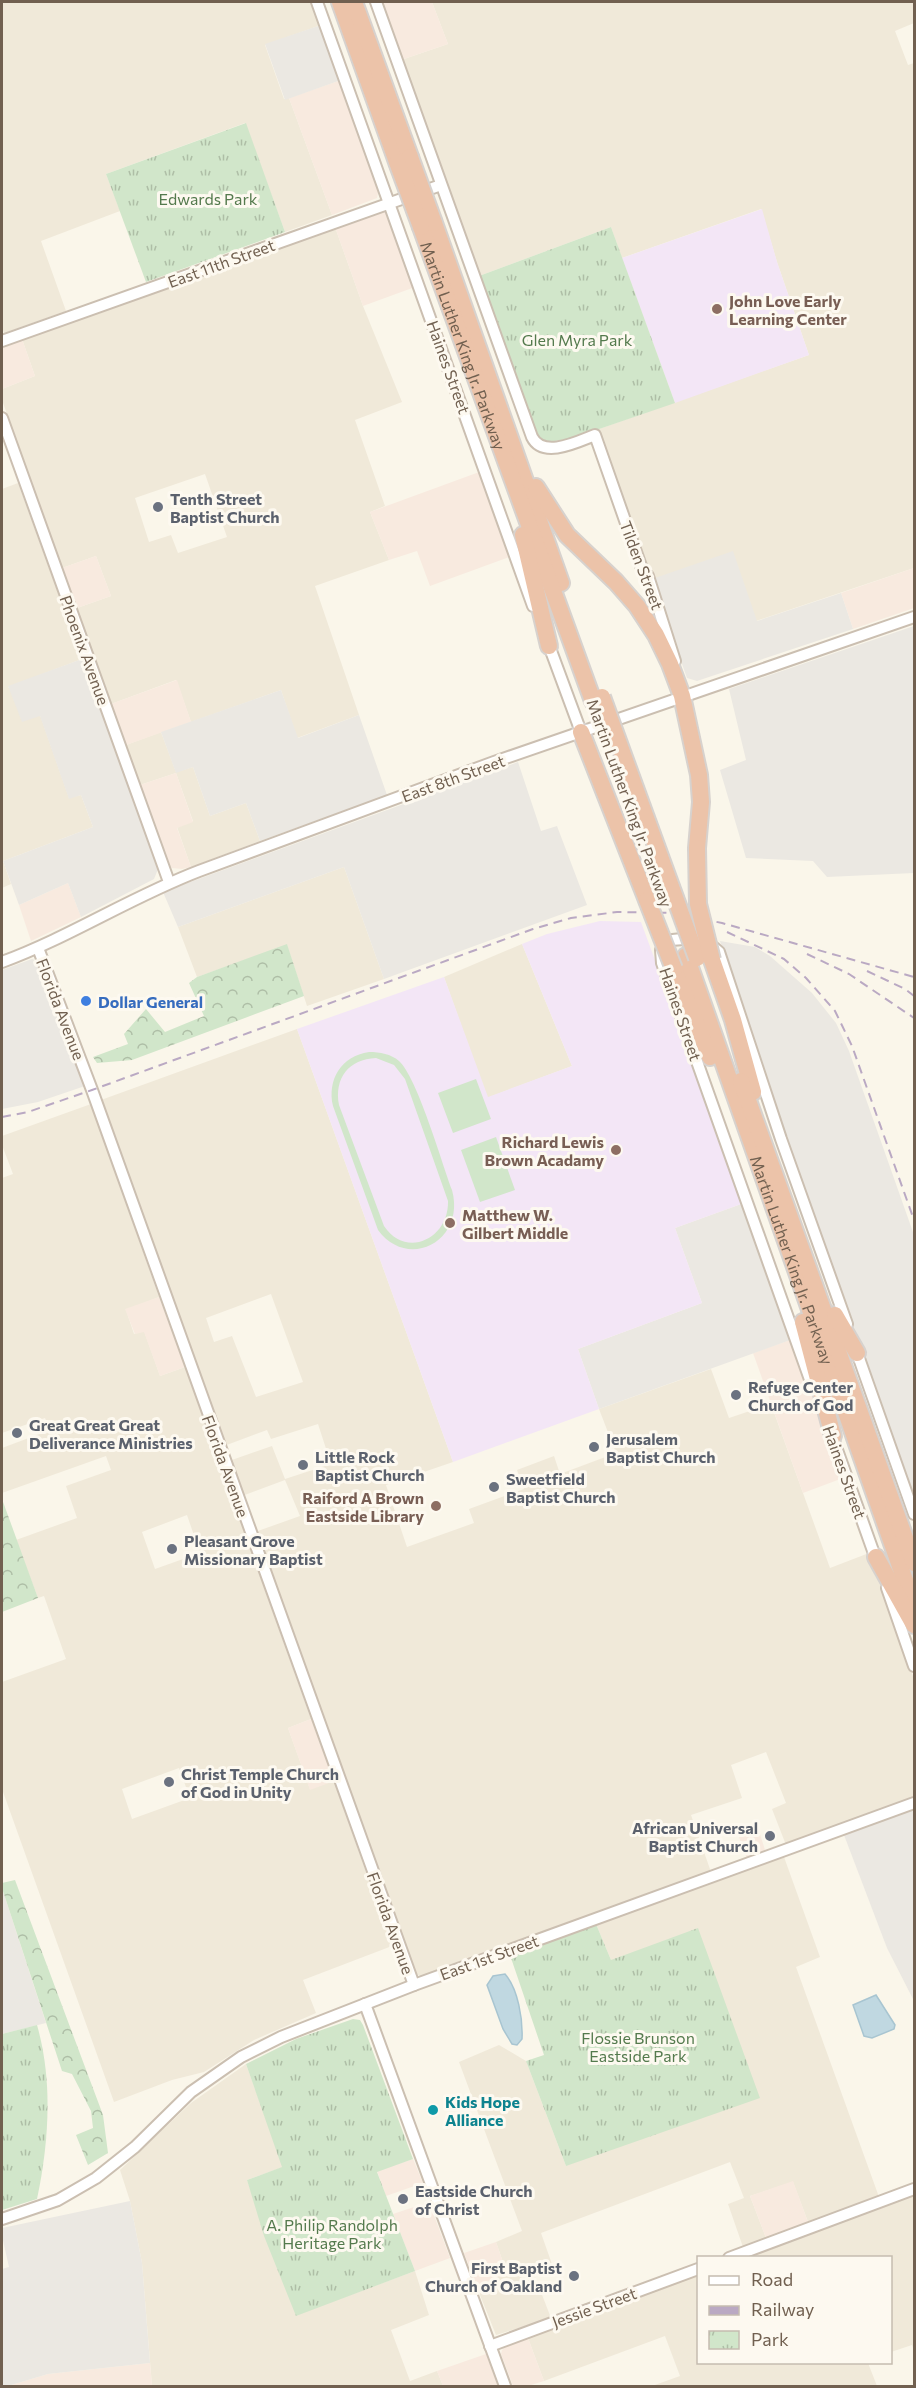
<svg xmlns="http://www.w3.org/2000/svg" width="916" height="2388" font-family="Commissioner,sans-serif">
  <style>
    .residential { fill: #f0e9d9; fill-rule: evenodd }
    .commercial { fill: #f8eadf }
    .industrial { fill: #ebe8e2 }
    .education { fill: #f3e6f6 }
    .green { fill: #d1e6ca; fill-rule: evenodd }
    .forest { fill: url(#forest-crowns) }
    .park { fill: url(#park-tufts) }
    .water { fill: #c0d8e1; stroke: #a8c5d1; stroke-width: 1.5 }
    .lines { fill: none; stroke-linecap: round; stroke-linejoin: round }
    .minor-casing { stroke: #cbbfb1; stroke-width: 14 }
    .highway-casing { stroke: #d7d2ce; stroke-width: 20 }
    .minor { stroke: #fff; stroke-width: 10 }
    .highway { stroke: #ecc3a9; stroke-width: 16 }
    .rail { stroke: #baa9c3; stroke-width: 2; stroke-dasharray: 9 6; stroke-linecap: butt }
    .highway-bridge-casing { stroke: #d7d2ce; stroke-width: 20; stroke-linecap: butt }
    .highway-bridge { stroke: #ecc3a9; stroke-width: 16 }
    .education-dot { fill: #8d6e63; stroke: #fdf9f0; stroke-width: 2 }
    .worship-dot { fill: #6b7280; stroke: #fdf9f0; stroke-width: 2 }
    .shop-dot { fill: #3f7fe0; stroke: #fdf9f0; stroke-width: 2 }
    .culture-dot { fill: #0f9aa8; stroke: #fdf9f0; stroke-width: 2 }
    .labels { text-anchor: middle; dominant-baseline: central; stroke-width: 6; stroke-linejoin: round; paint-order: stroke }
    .park-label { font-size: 16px; fill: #547a4d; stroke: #fdf9f0 }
    .street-label { font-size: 16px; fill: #716050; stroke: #fdf9f0 }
    .education-label { font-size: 16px; font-weight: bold; fill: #785e54; stroke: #fdf9f0; text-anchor: start }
    .worship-label { font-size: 16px; font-weight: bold; fill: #5b616d; stroke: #fdf9f0; text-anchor: start }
    .shop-label { font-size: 16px; font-weight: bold; fill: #366cbe; stroke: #fdf9f0; text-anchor: start }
    .culture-label { font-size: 16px; font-weight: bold; fill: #0d838f; stroke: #fdf9f0; text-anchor: start }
  </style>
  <defs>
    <pattern id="forest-crowns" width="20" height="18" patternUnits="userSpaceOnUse" patternTransform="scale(1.5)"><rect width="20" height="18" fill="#d1e6ca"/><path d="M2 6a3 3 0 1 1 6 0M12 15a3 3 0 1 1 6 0" fill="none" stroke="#aebea6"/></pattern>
    <pattern id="park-tufts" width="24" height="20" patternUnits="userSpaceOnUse" patternTransform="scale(1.5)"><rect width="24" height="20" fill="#d1e6ca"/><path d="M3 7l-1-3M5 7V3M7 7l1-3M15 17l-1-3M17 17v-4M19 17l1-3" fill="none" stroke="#aebea6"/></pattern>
  </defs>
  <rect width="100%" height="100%" fill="#faf6ea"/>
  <g class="residential">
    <polygon points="2,2 313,2 321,25 265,45 284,99 289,98 332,215 285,232 245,123 106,174 120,211 41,241 66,311 4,333 2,327"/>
    <polygon points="432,2 914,2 914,23 895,31 908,65 914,63 914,568 756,621 652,579 599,429 809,355 777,262 761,209 622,258 611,227 479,276 401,60 448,44"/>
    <path d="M 335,227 L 363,306 L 402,402 L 355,420 L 385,506 L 370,512 L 389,560 L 315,586 L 359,715 L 297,738 L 281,690 L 191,722 L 176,680 L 111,704 L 77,608 L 111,596 L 96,556 L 62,568 L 2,400 L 2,389 L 35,376 L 22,339 ZM 205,474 L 227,537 L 178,553 L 171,535 L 149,542 L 135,498 Z"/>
    <polygon points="18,483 82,659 8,687 40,715 69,798 81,795 93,827 3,861 11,884 2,888 2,489"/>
    <polygon points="161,732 176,772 193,767 210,816 246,803 260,841 191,867 177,827 193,821 176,773 140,785 126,745"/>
    <polygon points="344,867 384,979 307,1006 287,945 197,977 178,927"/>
    <polygon points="522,944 572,1066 487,1098 444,977"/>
    <path d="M 297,1029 L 453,1462 L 386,1485 L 407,1547 L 474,1523 L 469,1509 L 524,1489 L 517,1470 L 554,1456 L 560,1474 L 616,1453 L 599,1409 L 711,1369 L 729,1418 L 771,1404 L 830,1568 L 869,1553 L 914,1679 L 914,1799 L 786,1845 L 772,1809 L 786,1803 L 766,1752 L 731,1765 L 742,1798 L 691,1815 L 711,1872 L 423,1977 L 416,1974 L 255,1532 L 300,1516 L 285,1480 L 242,1496 L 229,1461 L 272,1446 L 285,1479 L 331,1464 L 318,1424 L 271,1439 L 267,1430 L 224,1446 L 101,1100 ZM 271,1294 L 303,1382 L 256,1397 L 232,1336 L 214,1342 L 206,1318 Z"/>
    <path d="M 91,1104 L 159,1297 L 126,1310 L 134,1334 L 144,1331 L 160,1376 L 185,1367 L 311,1719 L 288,1728 L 310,1789 L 334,1781 L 392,1946 L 303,1980 L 316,2013 L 254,2040 L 204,2072 L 172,2080 L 114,2102 L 2,1789 L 2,1682 L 66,1659 L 44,1596 L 38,1598 L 16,1540 L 77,1518 L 66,1486 L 111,1470 L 106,1456 L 2,1493 L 2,1448 L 50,1430 L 45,1418 L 2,1433 L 2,1178 L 13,1174 L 2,1145 L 2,1136 ZM 187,1515 L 200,1553 L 155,1569 L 142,1532 ZM 179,1768 L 190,1798 L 132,1819 L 122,1789 Z"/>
    <polygon points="784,1857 820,1957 796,1967 879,2197 808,2222 793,2182 750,2196 766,2238 743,2247 728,2204 744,2198 730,2162 541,2233 553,2267 534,2274 551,2318 496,2335 476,2285 507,2274 496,2242 522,2231 459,2062 499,2045 526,2061 566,2166 611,1960 596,1924"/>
    <polygon points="246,2064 283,2167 247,2180 296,2315 415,2271 429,2315 391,2330 410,2381 437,2371 443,2386 152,2386 142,2263 130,2201 120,2170 191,2103"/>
    <polygon points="914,2195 914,2351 912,2345 891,2352 890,2258 745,2258"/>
    <polygon points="698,2275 698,2362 868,2363 877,2386 652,2386 680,2376 665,2336 544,2381 528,2338"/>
  </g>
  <g class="commercial">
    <polygon points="380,2 432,2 448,44 401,60"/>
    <polygon points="341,80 379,188 377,198 332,215 289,98"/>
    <polygon points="382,210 389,214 415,287 363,306 335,227"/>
    <polygon points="22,339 35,376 2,389 2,347"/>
    <polygon points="482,471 512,556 430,586 417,551 389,560 370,512"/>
    <polygon points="96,556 111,596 77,608 62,568"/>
    <polygon points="914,568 914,608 853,629 841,593"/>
    <polygon points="177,680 191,722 126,745 111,704"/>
    <polygon points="176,773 193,822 177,828 191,867 182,869 172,868 169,865 140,785"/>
    <polygon points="68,883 81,917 31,941 19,905"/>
    <polygon points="159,1297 185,1367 160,1376 144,1332 135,1334 125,1309"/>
    <polygon points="793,1339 843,1478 803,1493 753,1353"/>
    <polygon points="311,1719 334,1781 310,1790 288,1728"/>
    <polygon points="759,1831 766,1853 747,1859 739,1837"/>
    <polygon points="413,2159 423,2183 386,2196 377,2171"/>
    <polygon points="793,2181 808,2222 766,2238 750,2196"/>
    <polygon points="429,2202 450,2258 415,2271 393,2214"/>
    <polygon points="496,2242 507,2274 476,2285 464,2253"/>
    <polygon points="528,2338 544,2381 528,2386 513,2386 501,2354 502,2350 506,2346"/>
    <polygon points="486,2354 498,2386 443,2386 437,2371"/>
    <polygon points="150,2363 152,2386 8,2386 48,2374"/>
  </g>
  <g class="industrial">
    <polygon points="321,25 341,80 285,100 265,44"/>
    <polygon points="733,551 757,621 841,593 853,629 697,681 687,678 652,579"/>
    <polygon points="914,626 914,873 827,877 813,861 746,858 720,770 746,760 729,689"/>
    <polygon points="82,659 158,869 154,879 81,917 68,883 19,905 3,861 93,827 81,795 69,799 40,716 22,722 8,686"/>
    <polygon points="281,690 298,738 359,715 387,795 260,841 246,803 210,816 193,767 176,773 161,732"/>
    <polygon points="518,762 541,831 557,826 587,905 384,979 344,867 178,927 163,892"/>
    <polygon points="720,941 755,947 770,956 812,993 836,1023 849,1051 914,1235 914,1503 773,1103"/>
    <polygon points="32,959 38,961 85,1086 38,1102 2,1109 2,970"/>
    <polygon points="744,1203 793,1339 599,1409 578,1349 702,1303 675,1228"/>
    <polygon points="914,1808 914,2001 887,1948 844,1835"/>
    <polygon points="2,1888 46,2023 2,2034"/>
    <polygon points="130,2201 142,2263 150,2363 48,2374 8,2386 2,2386 2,2269 9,2267 2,2236 2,2228"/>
  </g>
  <g class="education">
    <polygon points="762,209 777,262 809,355 675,403 622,258"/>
    <polygon points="600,921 641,922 744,1203 675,1228 702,1303 578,1349 599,1409 453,1462 297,1029 444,977 488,1097 572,1066 522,944 547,934"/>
  </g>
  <g class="green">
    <path d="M 369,1052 C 380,1052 391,1054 399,1061 C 417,1077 442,1163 452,1190 C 466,1241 408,1271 378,1230 L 333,1106 C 327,1080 341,1056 369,1052 ZM 376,1058 L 394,1065 L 405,1079 L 448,1201 C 449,1239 406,1259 384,1226 L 339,1105 C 334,1078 349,1059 376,1058 Z"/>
    <polygon points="476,1079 491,1119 453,1133 438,1093"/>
    <polygon points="496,1137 515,1190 480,1202 461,1150"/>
  </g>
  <g class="forest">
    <polygon points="287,944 304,996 132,1060 97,1063 93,1057 128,1044 124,1034 146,1009 165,1032 204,1016 189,983 197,977"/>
    <polygon points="2,1499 38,1598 2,1612"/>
    <polygon points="15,1880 103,2115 108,2153 88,2165 76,2135 93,2128 91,2111 72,2074 62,2071 2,1888 2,1883"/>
  </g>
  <g class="park">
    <polygon points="246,123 285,232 146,282 106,174"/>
    <polygon points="611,227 675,403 573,438 543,443 536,433 479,276"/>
    <polygon points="596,1924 611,1960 698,1928 760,2098 566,2166 526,2061 544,2055 510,1955"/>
    <polygon points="353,2019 360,2020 363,2025 413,2159 377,2172 415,2271 296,2316 264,2236 247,2180 282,2167 246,2064 296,2039"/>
    <path d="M 37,2025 C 53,2081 49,2142 37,2199 L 2,2210 L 2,2034 Z"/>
  </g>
  <g class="water">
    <path d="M 505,1974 C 518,1989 523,2019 522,2039 L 517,2045 L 512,2044 L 503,2029 L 487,1985 L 493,1976 Z"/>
    <polygon points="876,1995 895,2025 894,2029 872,2038 864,2036 853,2005"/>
  </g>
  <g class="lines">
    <g class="minor-casing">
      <g id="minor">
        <polyline points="317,2 533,606"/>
        <path d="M 376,2 L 532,437 C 543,459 577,442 595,435 L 641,566 L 648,576 L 675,661"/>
        <polyline points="2,341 441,185"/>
        <polyline points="2,418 169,882"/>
        <polyline points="547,640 581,732"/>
        <polyline points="38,948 92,1090 414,1985"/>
        <path d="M 2,962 C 70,937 131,897 199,871 L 494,762 L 914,617"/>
        <polyline points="855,1347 914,1514"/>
        <path d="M 813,1388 L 662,963 L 661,950 L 666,942 C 680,936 708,940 719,952 L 781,1139 L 847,1324"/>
        <polyline points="831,1433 877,1562"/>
        <polyline points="887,1588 914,1666"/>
        <polyline points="365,2004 505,2386"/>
        <polyline points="2,2219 58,2200 96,2178 135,2147 191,2092 241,2057 281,2037 414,1985 914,1803"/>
        <polyline points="729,2258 914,2189"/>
        <polyline points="490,2346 698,2269"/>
      </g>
    </g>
    <g class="highway-casing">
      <g id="highway">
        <polyline points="340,2 397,162"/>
        <polyline points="354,2 410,157"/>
        <polyline points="434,223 561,583"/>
        <path id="s1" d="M 421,227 L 593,701"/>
        <polyline points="536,487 567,535 616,582 637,606 656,635 670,664 682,696 699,775 701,802 697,848"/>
        <polyline points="523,535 549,646"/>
        <polyline points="581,732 647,900"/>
        <path id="s2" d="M 686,956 L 914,1606"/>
        <polyline points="712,960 733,1020 753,1092"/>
        <polyline points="674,969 710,1057"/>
        <polyline points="741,1081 914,1563"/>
        <polyline points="835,1315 857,1353"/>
        <polyline points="803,1322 833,1436"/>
        <polyline points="876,1557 914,1625"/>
      </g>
    </g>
    <use href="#minor" class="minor"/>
    <use href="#highway" class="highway"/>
    <g class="rail">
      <polyline points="727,932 784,959 806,978 835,1011 852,1046 914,1220"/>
      <polyline points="807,954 849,974 914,1018"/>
      <polyline points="867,971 905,989 914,996"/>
      <polyline points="2,1117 28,1112 92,1090 533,929 571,918 617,912 674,913 722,923 914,977"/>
    </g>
    <g class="highway-bridge-casing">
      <g id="highway-bridge">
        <polyline points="410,157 434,223"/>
        <polyline points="397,162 421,227"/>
        <polyline points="602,697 697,958"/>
        <polyline points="697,848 698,904 712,960"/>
        <polyline points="647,900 674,969"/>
      </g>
    </g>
    <use href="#highway-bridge" class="highway-bridge"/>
  </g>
  <g class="education-dot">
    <circle cx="717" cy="309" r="6"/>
    <circle cx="616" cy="1150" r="6"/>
    <circle cx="450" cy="1223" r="6"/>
    <circle cx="436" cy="1506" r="6"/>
  </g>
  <g class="worship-dot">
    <circle cx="158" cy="507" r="6"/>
    <circle cx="736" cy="1395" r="6"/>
    <circle cx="17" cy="1433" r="6"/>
    <circle cx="594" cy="1447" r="6"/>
    <circle cx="303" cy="1465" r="6"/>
    <circle cx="494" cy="1487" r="6"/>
    <circle cx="172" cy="1549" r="6"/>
    <circle cx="169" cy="1782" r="6"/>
    <circle cx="770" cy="1836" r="6"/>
    <circle cx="403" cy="2199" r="6"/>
    <circle cx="574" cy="2276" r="6"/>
  </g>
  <circle class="shop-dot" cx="86" cy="1001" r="6"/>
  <circle class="culture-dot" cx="433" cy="2110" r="6"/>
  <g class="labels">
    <g class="park-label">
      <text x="208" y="198">Edwards Park</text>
      <text x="577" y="339">Glen Myra Park</text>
      <text x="638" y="2037">Flossie Brunson<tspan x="638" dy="18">Eastside Park</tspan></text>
      <text x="332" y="2224">A. Philip Randolph<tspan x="332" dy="18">Heritage Park</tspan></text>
    </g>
    <g class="street-label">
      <text transform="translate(221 263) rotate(-20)">East 11th Street</text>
      <text stroke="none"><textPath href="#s1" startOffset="126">Martin Luther King Jr. Parkway</textPath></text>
      <text transform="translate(449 367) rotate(70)">Haines Street</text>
      <text transform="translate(642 565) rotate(69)">Tilden Street</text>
      <text transform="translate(85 650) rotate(70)">Phoenix Avenue</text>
      <text transform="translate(453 778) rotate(-20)">East 8th Street</text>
      <text transform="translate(630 803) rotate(70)">Martin Luther King Jr. Parkway</text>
      <text transform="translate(61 1009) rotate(69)">Florida Avenue</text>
      <text transform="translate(681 1014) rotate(71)">Haines Street</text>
      <text stroke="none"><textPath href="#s2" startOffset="322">Martin Luther King Jr. Parkway</textPath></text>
      <text transform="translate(226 1466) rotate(70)">Florida Avenue</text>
      <text transform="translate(845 1472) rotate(70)">Haines Street</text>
      <text transform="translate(391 1923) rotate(70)">Florida Avenue</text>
      <text transform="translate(489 1957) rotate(-20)">East 1st Street</text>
      <text transform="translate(594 2307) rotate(-20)">Jessie Street</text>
    </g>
    <g class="education-label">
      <text x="729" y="300">John Love Early<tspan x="729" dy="18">Learning Center</tspan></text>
      <text x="604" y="1141" text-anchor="end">Richard Lewis<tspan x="604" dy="18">Brown Acadamy</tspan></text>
      <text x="462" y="1214">Matthew W.<tspan x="462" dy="18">Gilbert Middle</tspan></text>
      <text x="424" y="1497" text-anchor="end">Raiford A Brown<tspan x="424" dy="18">Eastside Library</tspan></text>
    </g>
    <g class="worship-label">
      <text x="170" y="498">Tenth Street<tspan x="170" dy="18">Baptist Church</tspan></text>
      <text x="748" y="1386">Refuge Center<tspan x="748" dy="18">Church of God</tspan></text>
      <text x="29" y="1424">Great Great Great<tspan x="29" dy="18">Deliverance Ministries</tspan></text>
      <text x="606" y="1438">Jerusalem<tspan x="606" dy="18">Baptist Church</tspan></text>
      <text x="315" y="1456">Little Rock<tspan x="315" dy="18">Baptist Church</tspan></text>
      <text x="506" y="1478">Sweetfield<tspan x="506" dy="18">Baptist Church</tspan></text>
      <text x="184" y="1540">Pleasant Grove<tspan x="184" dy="18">Missionary Baptist</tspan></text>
      <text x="181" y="1773">Christ Temple Church<tspan x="181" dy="18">of God in Unity</tspan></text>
      <text x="758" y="1827" text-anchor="end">African Universal<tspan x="758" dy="18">Baptist Church</tspan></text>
      <text x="415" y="2190">Eastside Church<tspan x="415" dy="18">of Christ</tspan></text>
      <text x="562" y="2267" text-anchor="end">First Baptist<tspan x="562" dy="18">Church of Oakland</tspan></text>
    </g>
    <g class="shop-label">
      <text x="98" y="1001">Dollar General</text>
    </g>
    <g class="culture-label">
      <text x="445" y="2101">Kids Hope<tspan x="445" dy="18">Alliance</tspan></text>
    </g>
  </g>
  <rect width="916" height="2388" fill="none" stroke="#716050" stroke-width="6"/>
  <rect x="697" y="2256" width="195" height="108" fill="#fdf9f0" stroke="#c5bcb0" stroke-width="1.5"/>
  <rect x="709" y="2276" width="30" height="9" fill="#ffffff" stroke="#c5bcb0" stroke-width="1.5"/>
  <text x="751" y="2286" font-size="18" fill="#716050">Road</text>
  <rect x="709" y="2306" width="30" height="9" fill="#baa9c3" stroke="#c5bcb0" stroke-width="1.5"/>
  <text x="751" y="2316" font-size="18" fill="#716050">Railway</text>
  <rect x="709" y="2331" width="30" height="18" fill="url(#park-tufts)" stroke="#c5bcb0" stroke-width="1.5"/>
  <text x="751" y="2346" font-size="18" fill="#716050">Park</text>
</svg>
